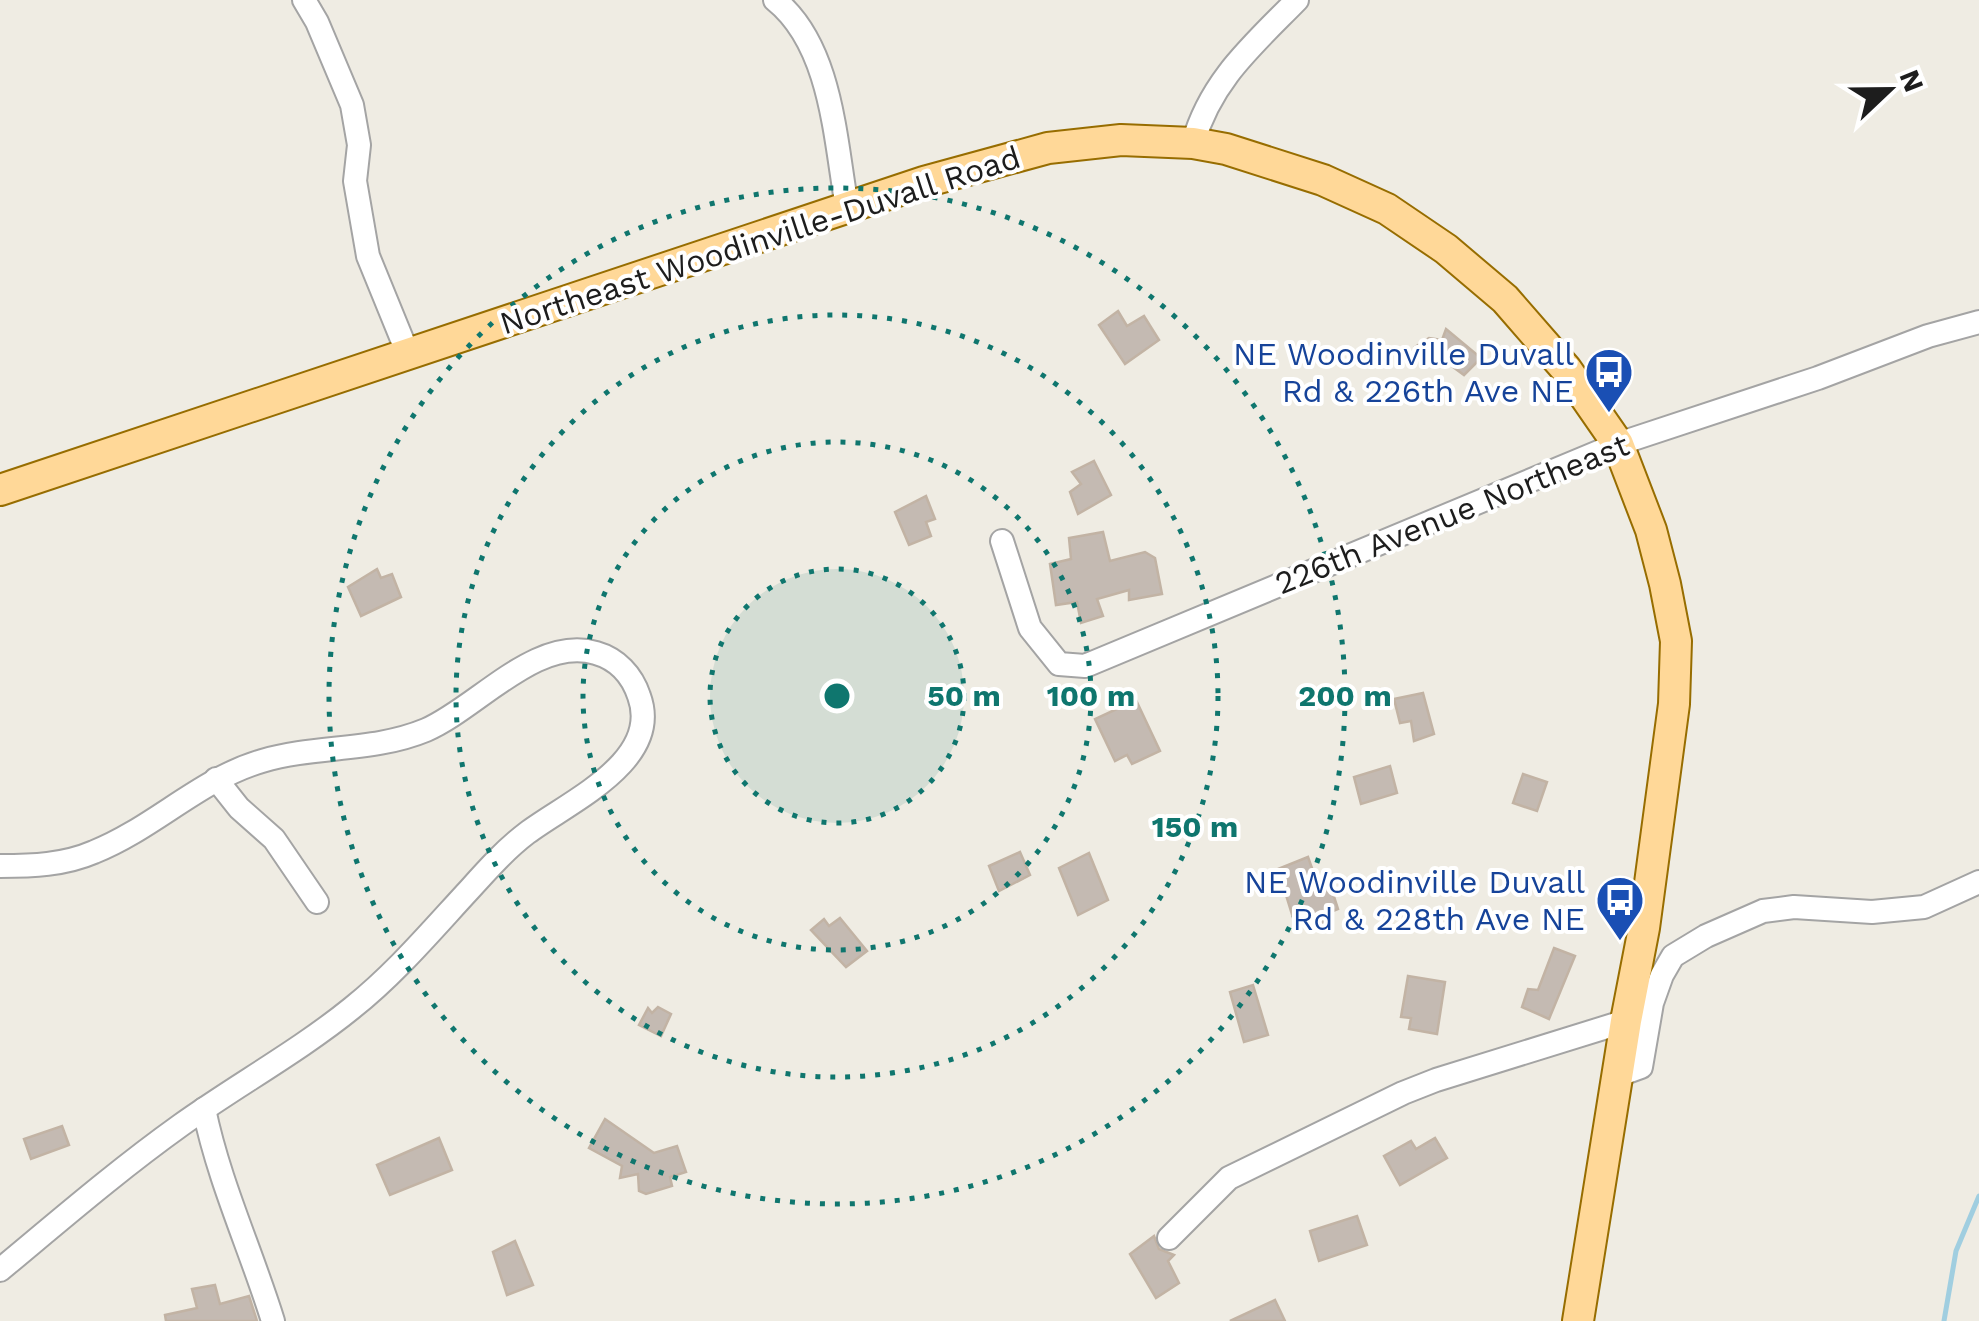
<svg xmlns="http://www.w3.org/2000/svg" width="1979" height="1321" font-family="'Work Sans',sans-serif">
  <style>
    .lines { fill: none; stroke-linecap: round; stroke-linejoin: round }
    .stream { stroke: #a0cee0; stroke-width: 5 }
    .building { fill: #c4bab2; stroke: #c2b3a4; stroke-width: 2.5 }
    .minor-casing { stroke: #a4a4a4; stroke-width: 26 }
    .major-casing { stroke: #976d00; stroke-width: 34 }
    .minor { stroke: #fff; stroke-width: 22 }
    .major { stroke: #ffd898; stroke-width: 30 }
    .ring { fill: none; stroke: #0f766e; stroke-width: 5; stroke-dasharray: 5 10 }
    .labels { text-anchor: middle; dominant-baseline: central; stroke-width: 8; stroke-linejoin: round; paint-order: stroke }
    .street-label { font-size: 32px; fill: #1d1d1d; stroke: #fff }
    .transit-label { font-size: 32px; fill: #164399; stroke: #fff; text-anchor: end }
    .centre { fill: #0f766e; stroke: #fff; stroke-width: 5 }
    .ring-label { font-size: 30px; text-anchor: middle; font-weight: bold; fill: #0f766e; stroke: #fff; stroke-width: 8; stroke-linejoin: round; paint-order: stroke }
  </style>
  <rect width="100%" height="100%" fill="#efece3"/>
  <g class="lines">
    <polyline class="stream" points="1944,1321 1956,1251 1979,1196"/>
  </g>
  <g class="building">
    <polygon points="1118,311 1127,326 1144,316 1159,340 1125,364 1099,325"/>
    <polygon points="1446,329 1481,358 1464,375 1438,356 1421,361 1415,347 1429,338 1442,340"/>
    <polygon points="1094,461 1111,495 1078,514 1070,492 1081,484 1072,472"/>
    <polygon points="926,496 935,519 926,522 931,536 909,545 895,512"/>
    <polygon points="1103,532 1110,561 1145,552 1155,558 1162,594 1129,600 1129,590 1097,599 1103,616 1081,623 1077,602 1056,605 1050,564 1071,559 1069,538"/>
    <polygon points="377,569 381,578 392,574 401,597 361,616 348,587"/>
    <polygon points="1423,693 1434,734 1414,741 1411,721 1400,723 1394,699"/>
    <polygon points="1136,700 1160,751 1132,764 1127,755 1115,761 1095,719"/>
    <polygon points="1390,766 1397,793 1361,804 1354,777"/>
    <polygon points="1523,774 1547,782 1537,811 1513,803"/>
    <polygon points="1020,852 1030,875 999,891 989,866"/>
    <polygon points="1089,853 1108,900 1078,915 1059,868"/>
    <polygon points="1308,857 1319,888 1330,884 1338,909 1328,913 1332,923 1310,931 1303,918 1294,921 1278,869"/>
    <polygon points="840,918 867,951 846,967 811,930 824,919 829,926"/>
    <polygon points="1554,948 1575,956 1549,1019 1522,1007 1528,989 1538,990"/>
    <polygon points="1408,976 1445,982 1437,1034 1409,1029 1411,1018 1401,1017"/>
    <polygon points="1253,985 1268,1035 1244,1042 1230,992"/>
    <polygon points="658,1007 671,1014 661,1036 639,1025 648,1008 652,1013"/>
    <polygon points="605,1119 654,1153 677,1146 686,1172 670,1177 672,1186 646,1194 639,1191 638,1174 620,1178 622,1166 589,1148"/>
    <polygon points="62,1126 69,1145 31,1159 24,1139"/>
    <polygon points="439,1138 452,1170 390,1195 377,1165"/>
    <polygon points="1435,1138 1447,1158 1400,1185 1384,1156 1411,1141 1416,1149"/>
    <polygon points="1357,1216 1367,1245 1319,1261 1310,1231"/>
    <polygon points="1154,1236 1159,1249 1174,1255 1168,1261 1179,1283 1156,1298 1130,1254"/>
    <polygon points="515,1241 533,1285 507,1295 493,1252"/>
    <polygon points="215,1285 220,1304 249,1296 257,1321 166,1321 165,1315 197,1308 192,1289"/>
    <polygon points="1275,1300 1285,1321 1230,1321"/>
  </g>
  <g class="lines">
    <g class="minor-casing">
      <g id="minor">
        <polyline points="304,0 317,22 352,105 359,145 355,181 368,256 408,354"/>
        <path d="M 775,0 C 832,46 835,140 847,207"/>
        <path d="M 1193,143 C 1211,80 1253,45 1297,0"/>
        <polyline points="1002,541 1030,628 1059,664 1085,666 1618,444 1818,378 1928,336 1979,322"/>
        <polyline points="216,779 239,808 274,839 317,902"/>
        <path d="M 0,866 C 32,866 64,865 94,852 C 154,828 200,779 262,761 C 316,745 373,752 426,730 C 477,708 537,635 596,653 C 617,659 632,675 639,696 C 663,761 568,802 527,833 C 506,849 488,869 470,889 C 432,930 396,973 352,1008 C 299,1051 237,1085 181,1125 C 118,1170 59,1221 0,1270"/>
        <polyline points="1619,1075 1641,1067 1652,1003 1662,975 1673,956 1706,936 1763,911 1794,907 1872,912 1924,907 1979,882"/>
        <path d="M 204,1109 C 219,1182 251,1250 273,1321"/>
        <polyline points="1169,1238 1229,1178 1403,1093 1436,1080 1626,1021"/>
      </g>
    </g>
    <g class="major-casing">
      <polyline id="major" points="0,490 924,182 1048,148 1121,140 1193,143 1226,149 1323,180 1387,209 1446,249 1505,299 1566,369 1618,444 1651,530 1665,584 1676,641 1674,704 1644,928 1626,1021 1578,1321"/>
    </g>
    <use href="#minor" class="minor"/>
    <use href="#major" class="major"/>
  </g>
  <circle cx="837" cy="696" r="127" fill="#0f766e" fill-opacity=".12"/>
  <g class="ring">
    <circle cx="837" cy="696" r="127"/>
    <circle cx="837" cy="696" r="254"/>
    <circle cx="837" cy="696" r="381"/>
    <circle cx="837" cy="696" r="508"/>
  </g>
  <defs>
    <g id="bus-pin" transform="scale(2.5)"><path d="M0 17L-7.5 6A9.5 9.5 0 1 1 7.5 6Z" fill="#1a4fb4" stroke="#fff"/><path d="M-5-6H5V4H4V6H2V4H-2V6H-4V4H-5ZM-3.5-4V0h7V-4ZM-3.5 1.2v1.5H-2V1.2ZM2 1.2v1.5H3.5V1.2Z" fill="#fff"/></g>
  </defs>
  <g fill-rule="evenodd">
    <use href="#bus-pin" x="1609" y="372"/>
    <use href="#bus-pin" x="1620" y="900"/>
  </g>
  <g class="labels">
    <g class="street-label">
      <text transform="translate(760 240) rotate(-18)">Northeast Woodinville-Duvall Road</text>
      <text transform="translate(1452 514) rotate(-22)">226th Avenue Northeast</text>
    </g>
    <g class="transit-label">
      <text x="1574" y="354">NE Woodinville Duvall<tspan x="1574" dy="37">Rd &amp; 226th Ave NE</tspan></text>
      <text x="1585" y="882">NE Woodinville Duvall<tspan x="1585" dy="37">Rd &amp; 228th Ave NE</tspan></text>
    </g>
  </g>
  <circle cx="837" cy="696" r="15" class="centre"/>
  <g class="ring-label">
    <text x="964" y="706">50 m</text>
    <text x="1091" y="706">100 m</text>
    <text x="1345" y="706">200 m</text>
    <text x="1195" y="837">150 m</text>
  </g>
  <g transform="translate(1889 90) rotate(68)" stroke="#ffffff" stroke-width="8" paint-order="stroke">
  <path d="M0-8L18 38L0 25L-18 38Z" fill="#1d1d1d"/>
  <text y="-15" font-size="28" font-weight="bold" text-anchor="middle" fill="#1d1d1d">N</text>
  </g>
</svg>
